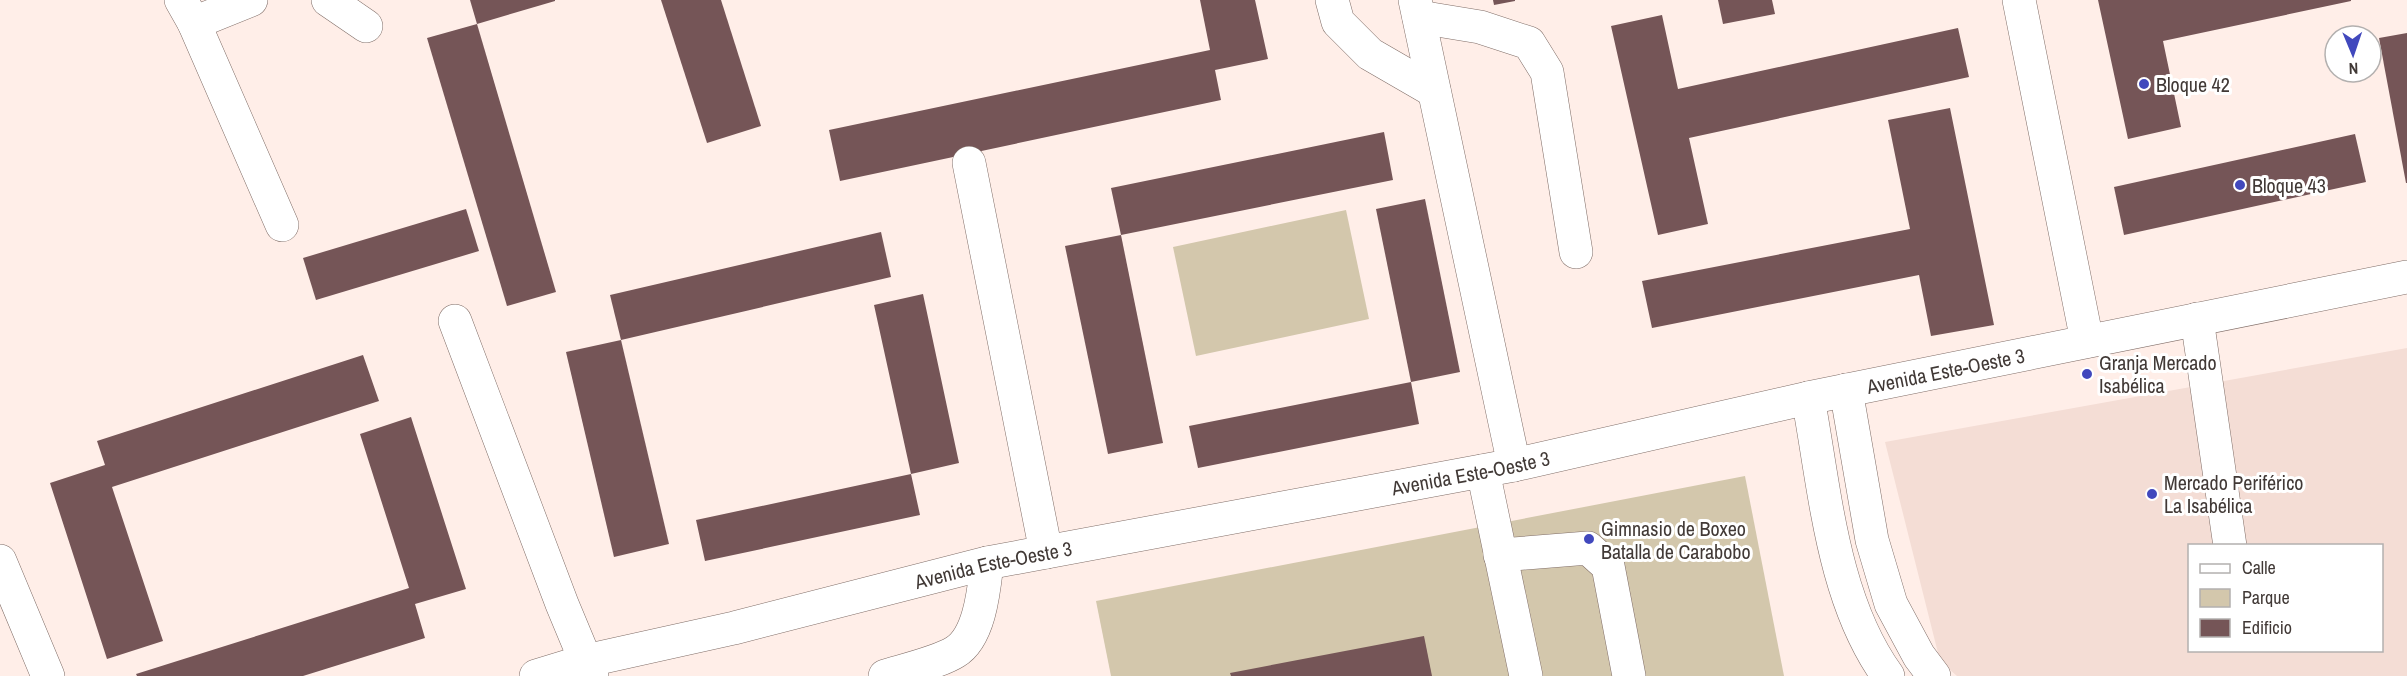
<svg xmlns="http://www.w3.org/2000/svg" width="2407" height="676" font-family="'Archivo Narrow',sans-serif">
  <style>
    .built { fill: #f4ddd5; fill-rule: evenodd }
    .green { fill: #d3c7ac }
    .building { fill: #755557 }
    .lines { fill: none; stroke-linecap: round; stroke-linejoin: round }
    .minor-casing { stroke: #806e68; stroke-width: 34 }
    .minor { stroke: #fff; stroke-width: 33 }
    .poi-dot { fill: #4148bd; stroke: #fff; stroke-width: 2 }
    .labels { text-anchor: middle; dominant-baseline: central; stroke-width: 6; stroke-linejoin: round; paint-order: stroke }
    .poi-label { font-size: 20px; fill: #413936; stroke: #fff; text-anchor: start }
    .street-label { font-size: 20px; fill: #413936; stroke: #fff }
  </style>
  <rect width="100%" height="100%" fill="#ffeee8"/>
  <path class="built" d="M 2407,348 L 2407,676 L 1957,676 L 1940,661 L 1885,442 ZM 2190,546 L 2382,546 L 2382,650 L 2190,650 Z"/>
  <g class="green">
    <polygon points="1346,210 1369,319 1196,356 1173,247"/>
    <polygon points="1745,476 1784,676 1111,676 1096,601"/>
  </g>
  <g class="building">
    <polygon points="470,0 555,0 555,1 477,24"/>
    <polygon points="661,0 721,0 761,126 707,143"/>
    <polygon points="1200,0 1255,0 1268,59 1215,70 1221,100 840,181 829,130 1210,50"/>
    <polygon points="1493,0 1515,0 1515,1 1494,5"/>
    <polygon points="1718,0 1772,0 1775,14 1723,24"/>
    <polygon points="2098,0 2351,0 2351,1 2163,41 2181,127 2128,139"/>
    <polygon points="1662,15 1678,89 1958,28 1969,77 1689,138 1708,224 1658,235 1611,26"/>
    <polygon points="477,24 556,292 507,306 427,38"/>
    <polygon points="2407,33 2407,183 2406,183 2379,38"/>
    <polygon points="1950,108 1994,325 1931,336 1919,275 1652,328 1642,281 1910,229 1888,120"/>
    <polygon points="1384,132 1393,180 1121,235 1111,188"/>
    <polygon points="2355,134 2366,182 2124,235 2114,187"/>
    <polygon points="1425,199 1460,372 1411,382 1376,209"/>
    <polygon points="466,209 479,251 316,300 303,258"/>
    <polygon points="881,232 891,277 621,340 610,295"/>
    <polygon points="1121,235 1163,443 1108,454 1065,246"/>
    <polygon points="923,294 959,463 911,474 920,515 705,561 696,520 911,474 874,305"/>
    <polygon points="621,340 669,544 614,557 566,352"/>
    <polygon points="363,355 379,401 112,487 163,641 107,659 50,483 105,465 97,441"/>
    <polygon points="1411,382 1419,424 1198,468 1189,426"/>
    <polygon points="411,417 466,589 415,604 425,638 303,676 137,676 136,674 409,588 360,434"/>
    <polygon points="1424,636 1432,676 1231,676 1230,673"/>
  </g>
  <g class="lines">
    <g class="minor-casing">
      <g id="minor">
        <polyline points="181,0 194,23 282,225"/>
        <polyline points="328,0 366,26"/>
        <polyline points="1332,0 1338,22 1370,54 1434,91"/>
        <polyline points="1415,0 1514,465"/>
        <polyline points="2019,0 2087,341"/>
        <polyline points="1419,17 1480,27 1529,43 1547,72 1576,252"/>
        <polyline points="194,23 251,0"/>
        <polyline points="969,163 1046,552"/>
        <polyline points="2197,319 2230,546"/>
        <polyline points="455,321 562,604 592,676"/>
        <polyline points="1846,390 1872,540 1891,604 1919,656 1934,676"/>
        <path d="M 1808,398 C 1825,489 1832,599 1888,676"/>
        <polyline points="1483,471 1526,676"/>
        <polyline points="1500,555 1588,548 1608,566 1629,676"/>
        <polyline points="0,561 48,676"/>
        <path id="s1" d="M 536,676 L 585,661 L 734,628 L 987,563 L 1514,465 L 1808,398 L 2407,277"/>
        <path d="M 885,676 C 905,670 939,662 955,652 C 980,637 984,589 987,563"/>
      </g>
    </g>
    <use href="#minor" class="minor"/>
  </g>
  <g class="poi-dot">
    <circle cx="2144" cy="84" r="6"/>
    <circle cx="2240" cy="185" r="6"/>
    <circle cx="2087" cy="374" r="6"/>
    <circle cx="2152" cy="494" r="6"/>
    <circle cx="1589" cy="539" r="6"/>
  </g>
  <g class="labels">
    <g class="poi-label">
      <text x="2156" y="84">Bloque 42</text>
      <text x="2252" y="185">Bloque 43</text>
      <text x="2099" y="362">Granja Mercado<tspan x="2099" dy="23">Isabélica</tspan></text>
      <text x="2164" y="482">Mercado Periférico<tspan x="2164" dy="23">La Isabélica</tspan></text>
      <text x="1601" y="528">Gimnasio de Boxeo<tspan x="1601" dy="23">Batalla de Carabobo</tspan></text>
    </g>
    <g class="street-label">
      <text stroke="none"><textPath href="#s1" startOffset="1443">Avenida Este-Oeste 3</textPath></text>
      <text stroke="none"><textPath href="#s1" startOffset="957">Avenida Este-Oeste 3</textPath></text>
      <text stroke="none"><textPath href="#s1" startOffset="471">Avenida Este-Oeste 3</textPath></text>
    </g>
  </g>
  <rect x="2188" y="544" width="195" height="108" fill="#ffffff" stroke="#b3b0af" stroke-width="1.5"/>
  <rect x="2200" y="564" width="30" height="9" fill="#ffffff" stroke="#b3b0af" stroke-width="1.5"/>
  <text x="2242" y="574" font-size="18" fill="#413936">Calle</text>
  <rect x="2200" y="589" width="30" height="18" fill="#d3c7ac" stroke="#b3b0af" stroke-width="1.5"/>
  <text x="2242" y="604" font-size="18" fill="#413936">Parque</text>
  <rect x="2200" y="619" width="30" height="18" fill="#755557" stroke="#b3b0af" stroke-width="1.5"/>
  <text x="2242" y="634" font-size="18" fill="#413936">Edificio</text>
  <g transform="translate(2353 54) rotate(178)"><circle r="28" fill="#ffffff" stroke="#b3b0af" stroke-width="1.5"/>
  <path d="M0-4.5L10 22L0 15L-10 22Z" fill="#4148bd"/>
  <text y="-9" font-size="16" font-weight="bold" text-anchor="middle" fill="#413936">N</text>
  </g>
</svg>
